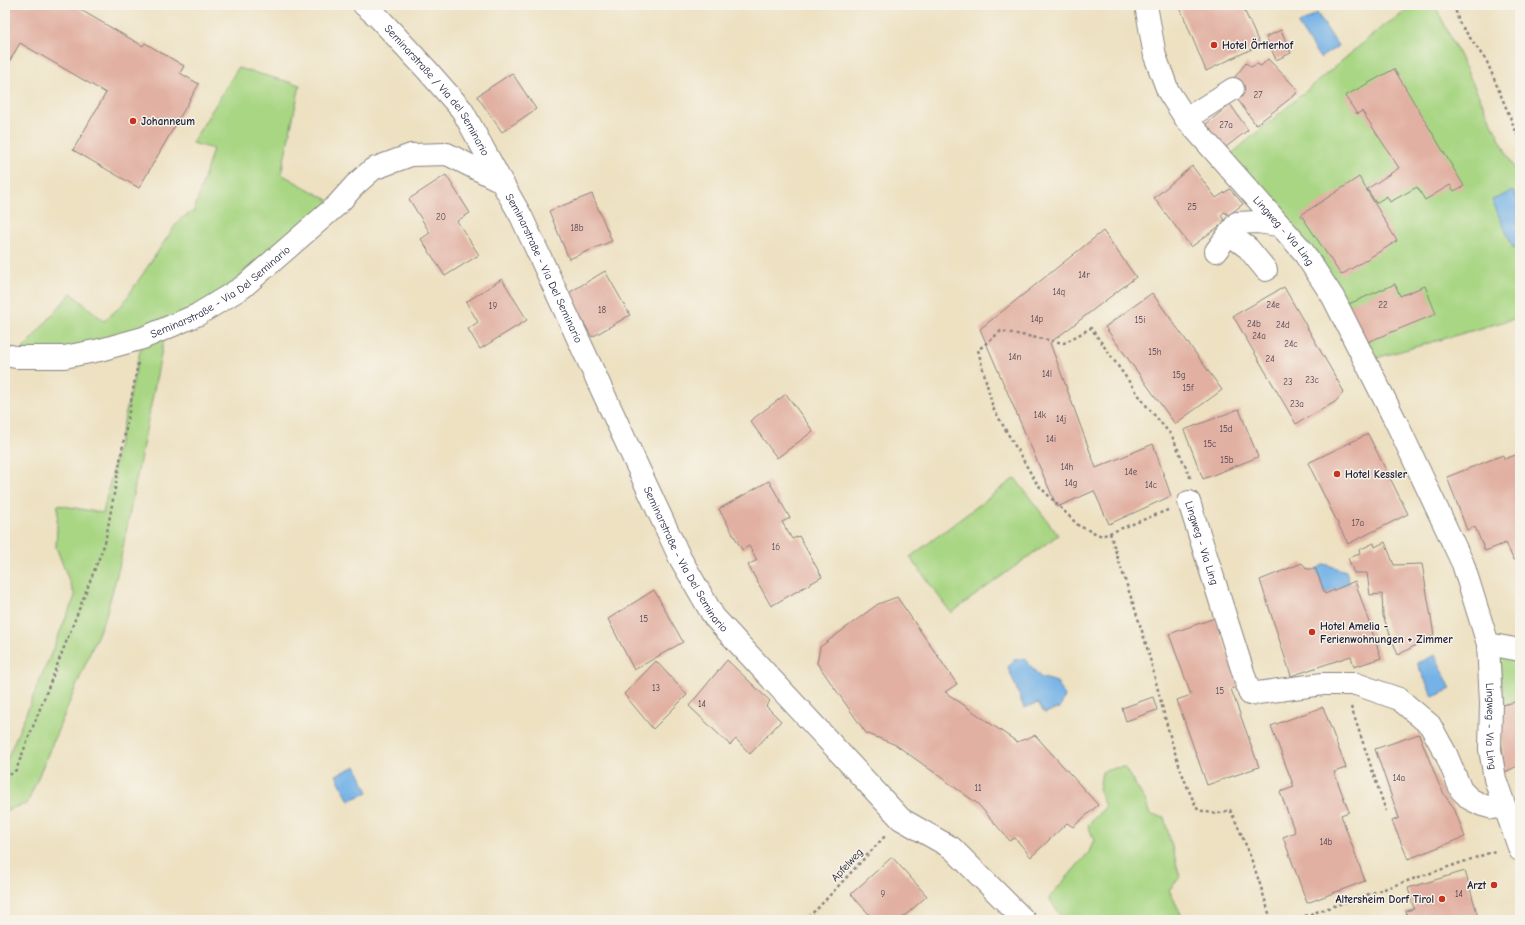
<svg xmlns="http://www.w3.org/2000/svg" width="1525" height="925" font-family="'Comic Neue',sans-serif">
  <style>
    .green { fill: #a8d683; stroke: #657c5f }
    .water { fill: #75b2e7; stroke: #4c6a91 }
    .building { fill: #e1b0a2 }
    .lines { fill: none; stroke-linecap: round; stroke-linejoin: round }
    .minor-casing { stroke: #88827e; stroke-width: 24 }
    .path { stroke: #88827e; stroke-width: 2.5; stroke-dasharray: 3 3; stroke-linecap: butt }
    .minor { stroke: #fff; stroke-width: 22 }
    .poi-dot { fill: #c8321e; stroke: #f7f3e8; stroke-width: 1.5 }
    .labels { text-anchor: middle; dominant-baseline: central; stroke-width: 3; stroke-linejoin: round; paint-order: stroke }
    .number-label { font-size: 9px; fill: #524655 }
    .poi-label { font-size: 11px; font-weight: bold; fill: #22223b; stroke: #f7f3e8; text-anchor: start }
    .street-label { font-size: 11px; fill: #22223b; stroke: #f7f3e8 }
  </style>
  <rect width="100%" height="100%" fill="#f7f3e8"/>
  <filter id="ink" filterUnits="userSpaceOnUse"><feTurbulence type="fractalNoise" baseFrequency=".025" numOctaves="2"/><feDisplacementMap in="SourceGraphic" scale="8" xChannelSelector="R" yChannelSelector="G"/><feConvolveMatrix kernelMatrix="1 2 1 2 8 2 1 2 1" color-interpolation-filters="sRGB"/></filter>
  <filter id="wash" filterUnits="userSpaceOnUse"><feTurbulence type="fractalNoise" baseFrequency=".012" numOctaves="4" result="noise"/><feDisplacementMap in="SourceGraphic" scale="16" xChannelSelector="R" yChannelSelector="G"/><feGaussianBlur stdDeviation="0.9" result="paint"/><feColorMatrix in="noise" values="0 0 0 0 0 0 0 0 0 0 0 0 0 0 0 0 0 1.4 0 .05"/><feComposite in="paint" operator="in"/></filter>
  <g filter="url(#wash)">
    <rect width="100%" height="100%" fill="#ede1c2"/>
    <g class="green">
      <polygon points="1416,5 1435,5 1520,181 1520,317 1366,361 1333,297 1223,161 1382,27"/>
      <polygon points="238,68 300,85 281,174 337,205 165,334 119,567 106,615 27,804 9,809 5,812 5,764 75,596 56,547 58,505 103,513 143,338 16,357 71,293 104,321 122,305 179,220 194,211 213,149 192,143"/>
      <polygon points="1015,478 1058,535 951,613 910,557"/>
      <polygon points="1499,652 1520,656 1520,701 1502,705"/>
      <polygon points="1124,767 1145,800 1150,815 1164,817 1180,877 1169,890 1184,920 1063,920 1049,898 1089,852 1094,840 1088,825 1105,807 1099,790 1102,772 1114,768"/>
    </g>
    <g class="water">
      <polygon points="1317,13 1338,46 1320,58 1298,25"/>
      <polygon points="1513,191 1520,208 1520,245 1513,248 1492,200"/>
      <polygon points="1325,564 1346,571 1350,584 1325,594 1316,569"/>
      <polygon points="1435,655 1451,689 1433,697 1417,663"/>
      <polygon points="1024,658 1040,677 1057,682 1065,696 1060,708 1044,713 1038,703 1024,708 1008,667 1014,660"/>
      <polygon points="356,766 368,792 349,801 336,775"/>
    </g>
    <g id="blocks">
      <g class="building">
        <polygon points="5,5 72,5 143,46 145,43 184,66 180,73 199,84 139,188 73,150 106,93 20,43 5,69"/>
        <polygon points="1179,5 1242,5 1260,45 1206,71"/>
        <polygon points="1281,30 1291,53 1276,60 1266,37"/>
        <polygon points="1268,59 1297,89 1296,94 1256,125 1233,93 1241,84 1234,78 1246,63 1251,67 1257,64 1261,66"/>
        <polygon points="1394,69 1464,186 1454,191 1450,185 1425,200 1417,187 1390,202 1387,196 1376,203 1367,189 1399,168 1362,111 1357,114 1345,96"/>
        <polygon points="512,73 536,109 502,132 477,96"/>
        <polygon points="1230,104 1248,130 1222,150 1204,126"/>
        <polygon points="1192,166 1216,198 1230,189 1243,204 1229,215 1224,212 1221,215 1225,222 1191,247 1154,198"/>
        <polygon points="446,175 470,213 457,221 479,255 445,276 421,239 430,233 409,199"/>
        <polygon points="1359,177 1397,241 1341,275 1301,215"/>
        <polygon points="592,194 612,241 569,259 549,211"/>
        <polygon points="1103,231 1136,277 1050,343 1096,468 1153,444 1171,496 1109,524 1094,491 1057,507 980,329"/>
        <polygon points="605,271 630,315 592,337 567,294"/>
        <polygon points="502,279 527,320 480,349 468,329 478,322 466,302"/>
        <polygon points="1395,284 1400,296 1425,286 1436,314 1360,345 1344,306"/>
        <polygon points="1284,287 1344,392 1335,402 1296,424 1233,316"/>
        <polygon points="1152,293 1222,390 1175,424 1105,327"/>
        <polygon points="786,394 813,431 777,458 750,421"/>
        <polygon points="1239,409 1258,457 1203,479 1184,430"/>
        <polygon points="1368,434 1408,514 1348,544 1308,463"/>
        <polygon points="1503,455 1504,459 1516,455 1520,461 1520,562 1513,559 1506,543 1485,551 1475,527 1467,530 1447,477"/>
        <polygon points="769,481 790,518 782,522 792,539 799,536 822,577 771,606 748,565 757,560 749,546 742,550 719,509"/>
        <polygon points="1385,542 1394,565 1422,564 1434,635 1398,655 1383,616 1382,594 1370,595 1367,573 1354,573 1348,558 1360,554 1359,550 1374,543 1375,547"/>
        <polygon points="1302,563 1307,569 1316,569 1325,594 1355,581 1381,658 1354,667 1351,656 1291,676 1260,580"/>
        <polygon points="654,590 683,642 634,670 608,619"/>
        <polygon points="897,597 957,684 945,692 1017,742 1035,735 1098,805 1073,827 1067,823 1031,857 1015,838 1010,841 978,804 896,745 866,733 817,663 820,647 878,604"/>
        <polygon points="1215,618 1239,686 1231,689 1259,767 1207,785 1177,700 1191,695 1169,634"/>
        <polygon points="727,660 770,701 766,706 781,721 750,754 736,739 730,745 689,706"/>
        <polygon points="656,661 687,695 653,729 624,694"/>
        <polygon points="1153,697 1157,710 1126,721 1122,708"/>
        <polygon points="1520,701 1520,765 1505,772 1497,706"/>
        <polygon points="1323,707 1346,768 1334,772 1349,812 1341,815 1365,881 1307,903 1283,837 1295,832 1280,792 1294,787 1271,726"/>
        <polygon points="1419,734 1438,782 1445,796 1454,808 1465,837 1408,859 1392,821 1399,818 1375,749"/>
        <polygon points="892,857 927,896 900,920 874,920 851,894"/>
        <polygon points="1465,871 1479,920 1408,920 1406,911 1414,909 1408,888"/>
      </g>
    </g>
  </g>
  <g filter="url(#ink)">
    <use href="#blocks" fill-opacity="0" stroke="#88827e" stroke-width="1"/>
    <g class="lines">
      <g class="minor-casing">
        <g id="minor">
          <path id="s1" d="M 364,5 L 379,18 L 427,70 L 462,110 L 501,181"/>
          <path id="s2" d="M 1146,5 L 1155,56 L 1168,91 L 1186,119 L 1302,250 L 1333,297 L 1399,428 L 1463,564 L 1488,644 L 1491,703 L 1490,749 L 1495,779 L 1520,850"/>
          <polyline points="1186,119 1233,89"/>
          <polyline points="1229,234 1248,248 1266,270"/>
          <polyline points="1216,251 1237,223 1258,222 1278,225"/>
          <path id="s3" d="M 5,355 L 16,357 L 64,357 L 100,350 L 143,338 L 197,315 L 243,287 L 337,205 L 355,185 L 373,169 L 411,155 L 447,154 L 501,181 L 521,216 L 680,558 L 714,617 L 901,819 L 952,848 L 1024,920"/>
          <path id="s4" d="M 1189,502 L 1250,694 L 1323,684 L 1356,684 L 1399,699 L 1430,725 L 1446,754 L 1461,790 L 1470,799 L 1482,805 L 1493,808 L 1504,806"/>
          <polyline points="1488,644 1520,650"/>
        </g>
      </g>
      <g class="path">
        <polyline points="1454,5 1459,22 1487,62 1520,141"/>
        <polyline points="1168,510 1102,536 1079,526 1037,484 993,408 978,350 1001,331 1064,343 1091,328 1145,404 1172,436 1191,479"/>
        <path d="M 1110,533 C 1122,574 1138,614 1149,655 C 1163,707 1173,761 1198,810 L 1216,814 L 1230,810 C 1248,845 1260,883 1271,920"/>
        <polyline points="1351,707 1386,811"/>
        <polyline points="5,779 16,770 105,543 138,363"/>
        <polyline points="803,920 816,910 886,835"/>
        <polyline points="1293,920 1495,851"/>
      </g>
      <use href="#minor" class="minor"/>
    </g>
  </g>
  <g class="poi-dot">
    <circle cx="1214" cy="45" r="4"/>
    <circle cx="133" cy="121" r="4"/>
    <circle cx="1337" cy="474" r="4"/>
    <circle cx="1312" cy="632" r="4"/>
    <circle cx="1494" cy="885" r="4"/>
    <circle cx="1442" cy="899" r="4"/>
  </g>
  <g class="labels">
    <g class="number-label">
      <text x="1258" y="95">27</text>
      <text x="1226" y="125">27a</text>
      <text x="1192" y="207">25</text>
      <text x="441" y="217">20</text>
      <text x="577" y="228">18b</text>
      <text x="1084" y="275">14r</text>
      <text x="1059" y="292">14q</text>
      <text x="1273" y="305">24e</text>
      <text x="1383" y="305">22</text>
      <text x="493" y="306">19</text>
      <text x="602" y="310">18</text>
      <text x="1037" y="319">14p</text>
      <text x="1140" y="320">15i</text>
      <text x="1254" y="324">24b</text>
      <text x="1283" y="325">24d</text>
      <text x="1259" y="336">24a</text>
      <text x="1291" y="344">24c</text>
      <text x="1155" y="352">15h</text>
      <text x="1015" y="357">14n</text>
      <text x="1270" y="359">24</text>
      <text x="1047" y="374">14l</text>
      <text x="1179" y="375">15g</text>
      <text x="1312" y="380">23c</text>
      <text x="1288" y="382">23</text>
      <text x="1188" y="388">15f</text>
      <text x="1297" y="404">23a</text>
      <text x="1040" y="415">14k</text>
      <text x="1061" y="419">14j</text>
      <text x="1226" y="429">15d</text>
      <text x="1051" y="439">14i</text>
      <text x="1210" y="444">15c</text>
      <text x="1227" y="460">15b</text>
      <text x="1067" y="467">14h</text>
      <text x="1131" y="472">14e</text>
      <text x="1071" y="483">14g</text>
      <text x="1151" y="485">14c</text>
      <text x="1358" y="523">17a</text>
      <text x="776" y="547">16</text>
      <text x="644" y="619">15</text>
      <text x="656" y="688">13</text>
      <text x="1220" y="691">15</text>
      <text x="702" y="704">14</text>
      <text x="1399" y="778">14a</text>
      <text x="978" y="788">11</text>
      <text x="1326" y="842">14b</text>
      <text x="883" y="894">9</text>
      <text x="1459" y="894">14</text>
    </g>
    <g class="poi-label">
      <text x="1222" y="45">Hotel Örtlerhof</text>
      <text x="141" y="121">Johanneum</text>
      <text x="1345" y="474">Hotel Kessler</text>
      <text x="1320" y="626">Hotel Amelia -<tspan x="1320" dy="13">Ferienwohnungen + Zimmer</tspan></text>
      <text x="1486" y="885" text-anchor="end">Arzt</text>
      <text x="1434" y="899" text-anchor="end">Altersheim Dorf Tirol</text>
    </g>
    <g class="street-label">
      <text stroke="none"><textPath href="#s1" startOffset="113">Seminarstraße / Via del Seminario</textPath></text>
      <text stroke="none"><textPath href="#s2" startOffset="271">Lingweg - Via Ling</textPath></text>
      <text stroke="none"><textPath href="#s3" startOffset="663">Seminarstraße - Via Del Seminario</textPath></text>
      <text stroke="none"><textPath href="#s3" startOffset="231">Seminarstraße - Via Del Seminario</textPath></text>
      <text stroke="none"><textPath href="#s4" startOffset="43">Lingweg - Via Ling</textPath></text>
      <text stroke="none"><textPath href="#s3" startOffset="987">Seminarstraße - Via Del Seminario</textPath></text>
      <text stroke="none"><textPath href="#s2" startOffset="817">Lingweg - Via Ling</textPath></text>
      <text transform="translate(847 865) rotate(-47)">Apfelweg</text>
    </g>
  </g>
  <rect width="1525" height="925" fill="none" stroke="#f7f3e8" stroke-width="20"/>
</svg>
